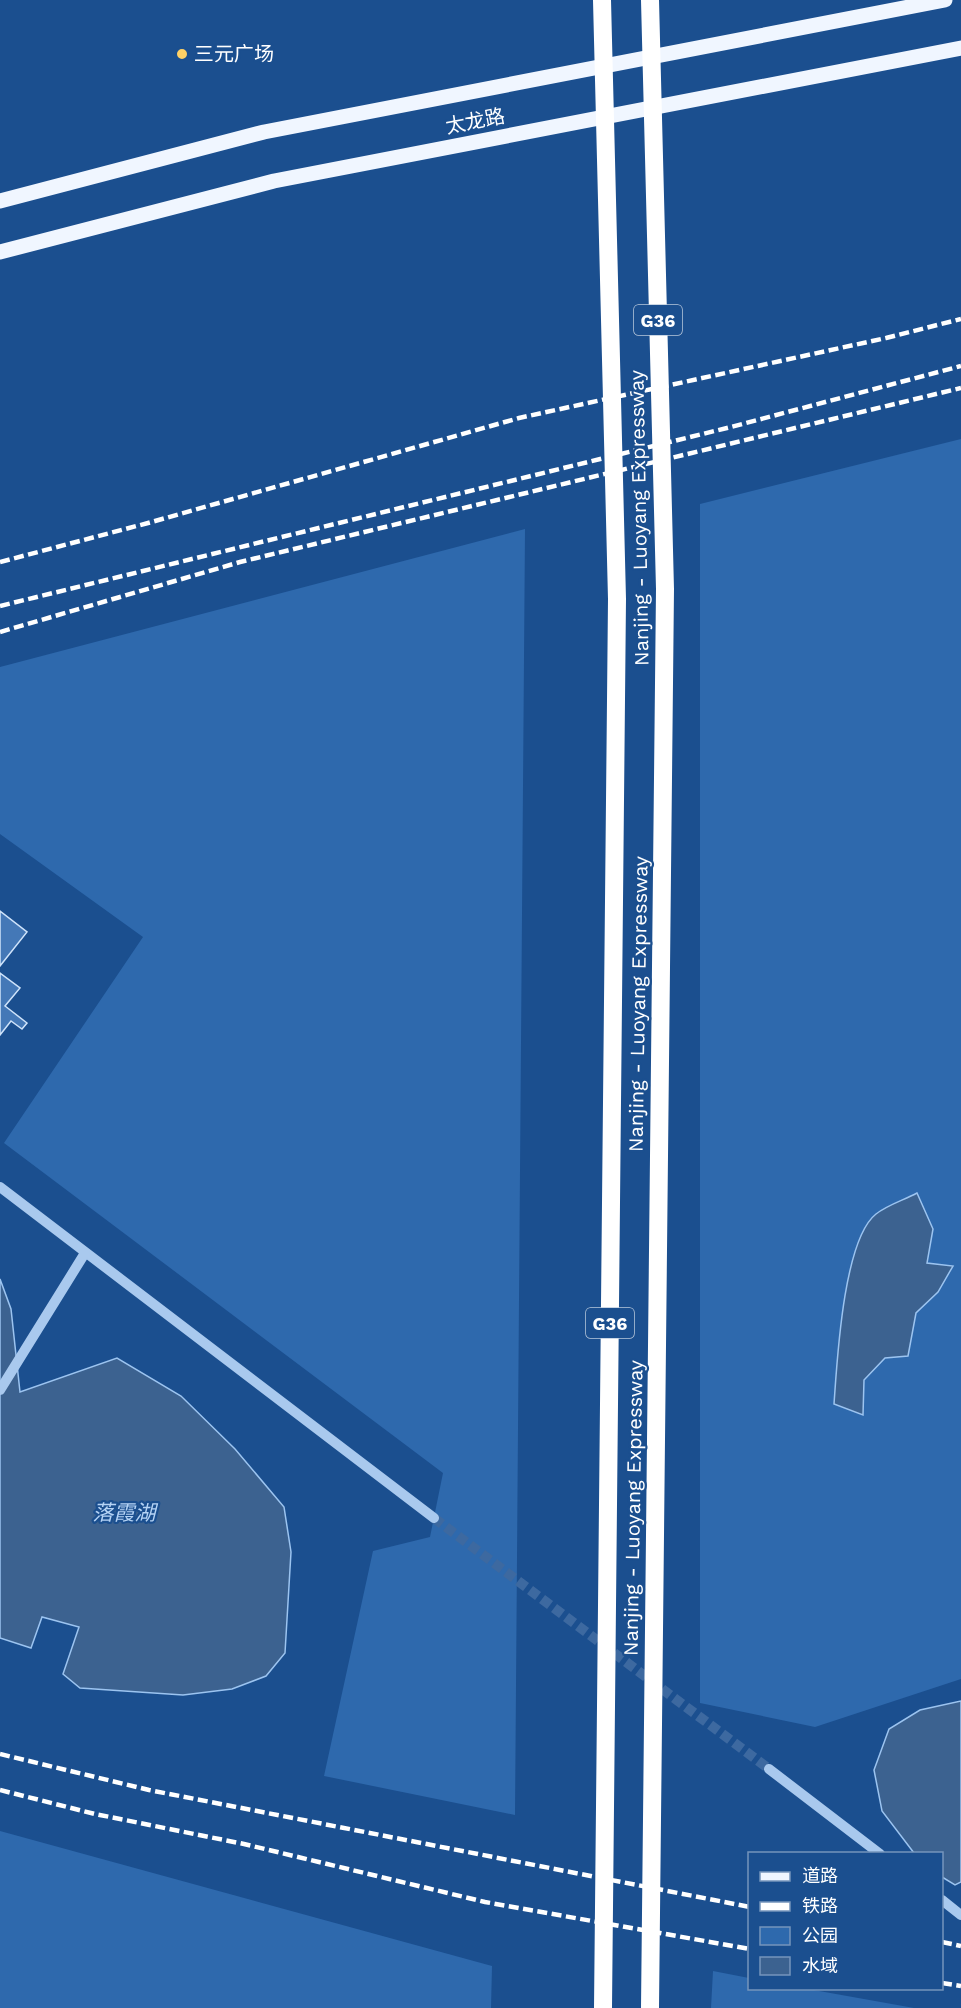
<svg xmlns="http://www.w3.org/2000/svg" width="961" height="2008" font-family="'Work Sans','Noto Sans SC',sans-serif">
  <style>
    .green { fill: #2e69ad }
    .water { fill: #3c6290; stroke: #9cc4f0; stroke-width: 1.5 }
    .building { fill: #4478b7; stroke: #cfe3fa; stroke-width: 1.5 }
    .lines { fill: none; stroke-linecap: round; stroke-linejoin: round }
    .minor-tunnel { stroke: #3d69a0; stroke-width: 10; stroke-dasharray: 10 5; stroke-linecap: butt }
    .minor { stroke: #a9c9ee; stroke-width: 10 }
    .major { stroke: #f0f6ff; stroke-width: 15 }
    .highway { stroke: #fff; stroke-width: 18 }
    .rail { stroke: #fff; stroke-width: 4.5; stroke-dasharray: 10 4.5; stroke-linecap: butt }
    .poi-dot { fill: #ffd166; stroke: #1b4f8f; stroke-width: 2 }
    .labels { text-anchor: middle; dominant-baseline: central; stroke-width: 4.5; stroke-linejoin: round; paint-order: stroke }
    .shield { fill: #1b4f8f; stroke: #bbcadd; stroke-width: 1.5 }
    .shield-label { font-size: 18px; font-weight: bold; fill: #fff }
    .poi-label { font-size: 20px; fill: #fff; stroke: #1b4f8f; text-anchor: start }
    .street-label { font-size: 20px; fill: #fff; stroke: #1b4f8f }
    .water-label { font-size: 21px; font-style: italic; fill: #b5d3f5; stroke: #1b4f8f }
  </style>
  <rect width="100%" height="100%" fill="#1b4f8f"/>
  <g class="green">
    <polygon points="961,439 961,1679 815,1727 700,1703 700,504"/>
    <polygon points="525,529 515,1815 324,1776 373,1551 430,1537 443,1473 4,1143 143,937 0,834 0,667"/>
    <polygon points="0,1831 492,1966 491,2008 0,2008"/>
    <polygon points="713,1971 749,1978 750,1988 808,1989 914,2008 711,2008"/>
  </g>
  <g class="water">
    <path d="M 917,1193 L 933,1229 L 927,1263 L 953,1266 L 938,1292 L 916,1313 L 908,1356 L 885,1358 L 864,1380 L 863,1415 L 834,1404 C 837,1363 843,1240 876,1214 C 887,1205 904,1200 917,1193 Z"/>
    <polygon points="0,1279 11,1309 20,1392 117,1358 181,1396 235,1449 284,1507 291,1552 285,1653 266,1676 232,1689 183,1695 80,1688 63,1674 79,1627 42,1617 31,1648 0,1638"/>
    <polygon points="961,1701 961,1882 955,1885 942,1877 942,1854 914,1853 882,1811 874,1770 889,1729 920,1710"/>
  </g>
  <g class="building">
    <polygon points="0,911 27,932 0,966"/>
    <polygon points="0,973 20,988 5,1006 27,1023 22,1029 11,1021 0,1035"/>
  </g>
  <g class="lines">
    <polyline class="minor-tunnel" points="434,1518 769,1769"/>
    <g class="minor">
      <polyline points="0,1187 434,1518"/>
      <polyline points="0,1390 85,1253"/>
      <polyline points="769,1769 880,1854"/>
      <polyline points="942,1900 961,1915"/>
    </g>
    <g class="major">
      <polyline points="0,201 264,132 945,0"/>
      <polyline points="0,252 274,181 961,48"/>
    </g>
    <g class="highway">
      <polyline points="602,0 617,599 603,2008"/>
      <polyline points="650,0 665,589 650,2008"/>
    </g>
    <g class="rail">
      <polyline points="0,562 148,523 519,418 886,338 961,319"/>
      <polyline points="0,606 731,427 961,366"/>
      <polyline points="0,632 240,562 961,388"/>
      <polyline points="0,1754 149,1790 750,1907"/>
      <polyline points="0,1790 95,1814 244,1844 485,1902 750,1949"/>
      <polyline points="942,1942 961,1946"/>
      <polyline points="942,1983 961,1986"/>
    </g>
  </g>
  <circle class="poi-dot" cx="182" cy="54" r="6"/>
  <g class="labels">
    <g class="shield">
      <rect x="634" y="305" width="48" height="30" rx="4.5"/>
      <rect x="586" y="1308" width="48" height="30" rx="4.5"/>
    </g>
    <g class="shield-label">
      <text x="658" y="320">G36</text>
      <text x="610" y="1323">G36</text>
    </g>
    <g class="poi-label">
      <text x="194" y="54">三元广场</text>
    </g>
    <g class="street-label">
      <text transform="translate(475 121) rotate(-11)">太龙路</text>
      <text transform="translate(639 518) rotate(-91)">Nanjing - Luoyang Expressway</text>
      <text transform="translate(638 1004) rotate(-89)">Nanjing - Luoyang Expressway</text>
      <text transform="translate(633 1508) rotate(-89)">Nanjing - Luoyang Expressway</text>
    </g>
    <g class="water-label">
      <text x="124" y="1512">落霞湖</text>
    </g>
  </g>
  <rect x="748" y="1852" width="195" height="138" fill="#1b4f8f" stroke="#7695bc" stroke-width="1.5"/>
  <rect x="760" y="1872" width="30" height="9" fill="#f0f6ff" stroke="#7695bc" stroke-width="1.5"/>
  <text x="802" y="1882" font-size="18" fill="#ffffff">道路</text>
  <rect x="760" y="1902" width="30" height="9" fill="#ffffff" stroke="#7695bc" stroke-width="1.5"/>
  <text x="802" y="1912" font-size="18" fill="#ffffff">铁路</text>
  <rect x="760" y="1927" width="30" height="18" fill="#2e69ad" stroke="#7695bc" stroke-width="1.5"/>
  <text x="802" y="1942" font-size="18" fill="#ffffff">公园</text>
  <rect x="760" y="1957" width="30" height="18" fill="#3c6290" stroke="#7695bc" stroke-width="1.5"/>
  <text x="802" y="1972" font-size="18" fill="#ffffff">水域</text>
</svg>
